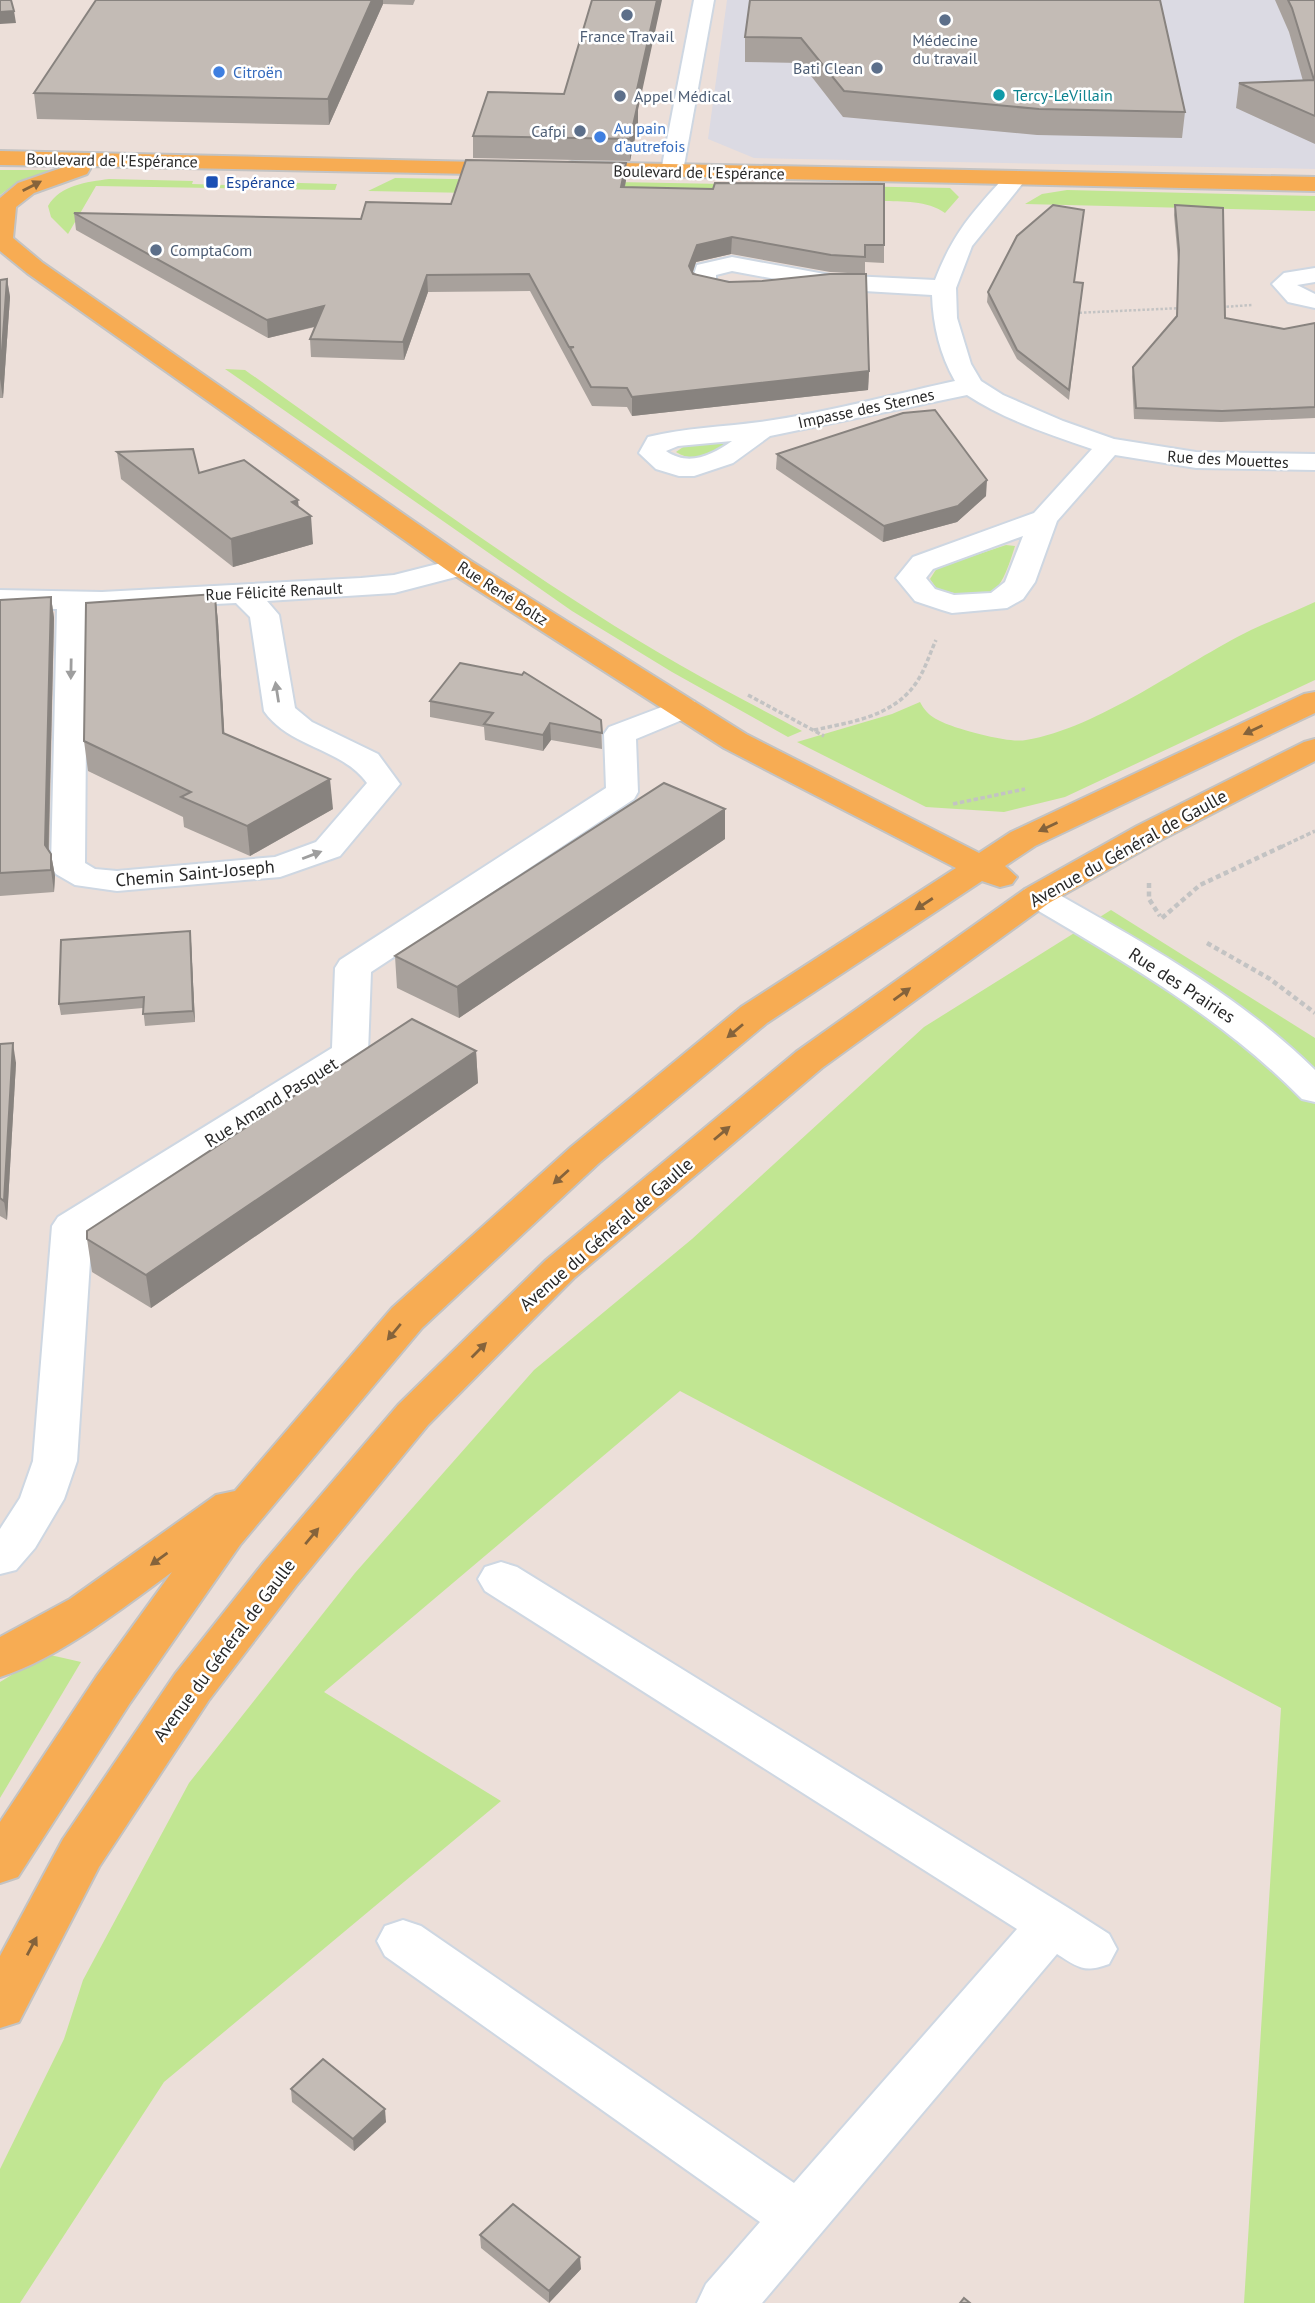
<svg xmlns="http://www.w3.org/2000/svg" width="1315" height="2303" font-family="'PT Sans',sans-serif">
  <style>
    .industrial { fill: #dbdae3 }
    .green { fill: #c1e692 }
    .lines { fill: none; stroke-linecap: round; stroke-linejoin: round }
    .minor-casing { stroke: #ced7e2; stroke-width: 4 }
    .major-casing { stroke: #c3c3c3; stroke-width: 4 }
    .path-far2 { stroke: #c3c3c3; stroke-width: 2.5; stroke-dasharray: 2.5 2; stroke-linecap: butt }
    .path-far1 { stroke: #c3c3c3; stroke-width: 3.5; stroke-dasharray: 4.5 2.5; stroke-linecap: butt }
    .path { stroke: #c3c3c3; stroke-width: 4.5; stroke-dasharray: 5 3.5; stroke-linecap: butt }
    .minor { fill: #fff; fill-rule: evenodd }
    .major { fill: #f7ac53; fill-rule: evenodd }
    .wall { fill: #a8a19c }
    .shaded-wall { fill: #88837f }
    .building { fill: #c3bbb5; stroke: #88837f; stroke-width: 2 }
    .oneway { fill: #85633b }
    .oneway2 { fill: #9e9e9e }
    .service-dot { fill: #5c6f8a; stroke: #fff; stroke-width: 2.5 }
    .shop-dot { fill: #3f7fe0; stroke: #fff; stroke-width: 2.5 }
    .culture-dot { fill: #0f9aa8; stroke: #fff; stroke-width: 2.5 }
    .transit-dot { fill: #1a4fb4; stroke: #fff; stroke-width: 2.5 }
    .labels { text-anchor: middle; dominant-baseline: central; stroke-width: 5; stroke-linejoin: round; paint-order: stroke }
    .far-service-label { font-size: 16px; fill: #4e5e75; stroke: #fff }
    .far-shop-label { font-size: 16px; fill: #366cbe; stroke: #fff; text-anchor: start }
    .far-culture-label { font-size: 16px; fill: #0d838f; stroke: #fff; text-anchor: start }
    .far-street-label { font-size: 16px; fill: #282828; stroke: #fff }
    .far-transit-label { font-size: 16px; fill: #164399; stroke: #fff; text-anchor: start }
    .street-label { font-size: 18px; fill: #282828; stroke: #fff }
  </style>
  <rect width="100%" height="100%" fill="#ecdfd9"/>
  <polygon class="industrial" points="727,0 1315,0 1315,169 754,158 708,139"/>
  <g class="green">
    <polygon points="0,170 55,170 11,187 0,195"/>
    <path d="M 395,178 L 950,188 L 959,197 L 945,213 C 927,200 903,202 881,201 L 368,191 Z"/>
    <path d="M 109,179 L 193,181 L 192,184 L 225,185 L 228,181 L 337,184 L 335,190 L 96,186 L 68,234 L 51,217 L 48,206 C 60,185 87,182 109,179 Z"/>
    <polygon points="1067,190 1315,196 1315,211 1025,204 1042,194"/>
    <path d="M 225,369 L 245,370 C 388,471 529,578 680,665 C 720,688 761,709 802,731 L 788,737 L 672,672 L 572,611 Z"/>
    <path d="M 738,439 C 719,451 697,466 676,452 L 686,445 Z"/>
    <path d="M 1006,545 L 1015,546 C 999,598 992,603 937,589 L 930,579 L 937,568 Z"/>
    <path d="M 1315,602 L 1315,680 L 1065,797 L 1004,812 L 926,807 L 797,742 L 892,714 L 920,702 C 928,718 941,722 958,728 C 974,733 1010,743 1026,740 C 1099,728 1184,663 1251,630 C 1272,620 1294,612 1315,602 Z"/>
    <polygon points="1111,910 1315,1038 1315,2303 1244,2303 1281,1708 680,1391 324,1692 501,1801 164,2082 20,2303 0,2303 0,2169 64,2039 83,1980 189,1783 355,1573 534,1370 692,1239 924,1027"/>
    <polygon points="46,1654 81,1662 0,1798 0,1682"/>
  </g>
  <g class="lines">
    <g class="minor-casing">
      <g id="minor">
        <polygon points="694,0 714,0 683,171 680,176 664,176 661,171"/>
        <path d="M 1016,171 L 1024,173 L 1027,178 L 972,246 L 956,288 L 957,318 L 971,364 L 981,381 L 1003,395 L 1063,421 L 1114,439 L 1196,452 L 1315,454 L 1315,470 L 1196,468 L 1115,455 L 1057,521 L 1035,582 L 1023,599 L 1007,608 L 952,613 L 942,610 L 915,601 L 896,578 L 913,557 L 1034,513 L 1092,449 C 1049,434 1005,420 967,395 L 770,436 L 733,463 L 694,476 L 679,476 L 656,469 L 639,453 L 648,437 C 685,428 722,427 760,422 C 825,413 891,395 955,381 C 940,355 933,325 932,295 L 830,289 L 732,271 L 716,275 L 716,281 L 753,286 L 756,291 L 753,296 C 735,300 702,300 691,284 L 697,265 L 732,257 L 830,275 L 935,280 C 954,231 973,212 1008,173 ZM 732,441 C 712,455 689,467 666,451 L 678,446 ZM 1023,536 L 1005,582 L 991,593 L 954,595 L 935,589 L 926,578 L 933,569 Z"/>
        <polygon points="1315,268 1315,282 1297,285 1315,294 1315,308 1288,302 1272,284 1284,273"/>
        <path d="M 461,558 L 471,561 L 475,567 L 471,573 L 394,593 L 267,601 L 279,615 L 295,708 L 312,722 L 378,754 L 400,784 L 340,856 L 280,877 L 117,891 L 75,885 L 56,874 L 51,867 L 57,609 L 0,608 L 0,590 L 102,592 L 361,578 L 394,575 ZM 236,603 L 250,617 L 264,711 C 290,748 342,748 367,783 L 316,842 L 275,857 L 117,871 L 95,869 L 85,863 L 87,610 Z"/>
        <polygon points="683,699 694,701 699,708 694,715 636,739 638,792 634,799 371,972 368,1053 363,1061 92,1231 77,1461 64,1499 35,1548 16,1570 0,1574 0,1529 20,1498 33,1461 52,1226 58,1217 332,1048 335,968 340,960 606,788 604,734 609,727"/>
        <path d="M 1037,886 L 1049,889 C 1142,942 1238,994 1315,1070 L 1315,1102 L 1302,1099 C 1221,1017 1124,961 1025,903 L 1020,896 L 1025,889 Z"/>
        <path d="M 501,1562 L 517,1567 L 1070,1909 L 1109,1934 L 1117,1949 L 1109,1964 C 1084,1973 1079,1968 1057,1954 L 762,2303 L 697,2303 L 706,2284 L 760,2222 L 385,1956 L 377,1941 L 385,1926 L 403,1920 L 421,1926 L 794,2183 L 1017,1929 L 485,1591 L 478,1579 L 485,1567 Z"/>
      </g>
    </g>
    <g class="major-casing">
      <g id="major">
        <path d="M 0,151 L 524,163 L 527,168 L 524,173 L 516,175 L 88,166 L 90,169 L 87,174 L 34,193 L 16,207 L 13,238 L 43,263 L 471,561 L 746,734 L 979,853 L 1011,832 L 1304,694 L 1315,692 L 1315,713 L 1035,846 L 1005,866 L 1017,877 L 1012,884 L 1000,887 L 982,881 L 767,1023 L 599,1163 L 422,1328 L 240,1545 L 130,1703 L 18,1877 L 0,1883 L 0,1822 L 96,1677 L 172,1572 C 123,1608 58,1659 0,1677 L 0,1637 L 70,1599 L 216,1495 L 235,1491 L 392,1308 L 571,1147 L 741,1007 L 956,868 L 724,748 L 451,573 L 27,273 L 0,251 L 0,198 L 18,183 L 67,166 L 0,165 Z"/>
        <polygon points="572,162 1315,177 1315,191 564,174 561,169 564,164"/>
        <polygon points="1315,739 1315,761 1161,840 1049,903 822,1068 574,1278 428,1425 296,1586 209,1700 99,1867 19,2022 0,2028 0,1956 63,1839 175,1674 264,1562 398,1405 546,1260 796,1052 1025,889 1137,826 1304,742"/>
      </g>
    </g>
    <g class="path-far2">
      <polyline points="1222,307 1252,305"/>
      <polyline points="1075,313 1182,308"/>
    </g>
    <g class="path-far1">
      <polyline points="748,695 824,736"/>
      <path d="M 814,730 C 852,722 896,716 918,680 C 926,667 930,653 936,640"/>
      <polyline points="953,804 1025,789"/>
      <polyline points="1281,847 1315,831"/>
    </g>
    <g class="path">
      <polyline points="1149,883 1149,899 1160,916"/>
      <polyline points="1162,918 1200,885 1285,845"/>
      <polyline points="1207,943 1270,979 1315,1013"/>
    </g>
    <use href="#minor" class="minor"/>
    <use href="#major" class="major"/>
  </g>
  <g class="wall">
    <polygon points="96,0 415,0 413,5 383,4 329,125 37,119 34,93"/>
    <polygon points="750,0 1185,112 1182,138 1037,135 843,117 801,63 745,62 745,37"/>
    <polygon points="1275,0 1315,0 1315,144 1236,108 1239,83 1303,81 1289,32"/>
    <polygon points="638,110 638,124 630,161 473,158 473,136"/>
    <polygon points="626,163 626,180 625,187 884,245 884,263 865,262 865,274 830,272 731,254 696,262 693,272 869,371 868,390 632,416 627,407 592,406 530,291 428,292 404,360 311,357 310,339 315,327 268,338 76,230 74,213 361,219 451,204"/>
    <polygon points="1175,205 1225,318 1284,329 1315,323 1315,418 1221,422 1134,419 1132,377 1133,367 1177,317 1178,260 1174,215"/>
    <polygon points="7,279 10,297 3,398 0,398 0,280"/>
    <polygon points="1074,282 1083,283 1069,400 1017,359 987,302 988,292"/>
    <polygon points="117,452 199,473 299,507 313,544 233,567 121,479"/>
    <polygon points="777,454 986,496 957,522 883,542 776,469"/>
    <polygon points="215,594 218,622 224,733 333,809 250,856 184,827 183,817 88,771 84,741"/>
    <polygon points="51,597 54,618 49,850 51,854 55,876 54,892 0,896 0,600"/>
    <polygon points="430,701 601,720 602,749 551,740 543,751 485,740 484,727 430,717"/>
    <polygon points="725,839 459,1018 397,988 395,956"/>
    <polygon points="191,942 195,1022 145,1026 143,1008 61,1015 59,1004"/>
    <polygon points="0,1044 16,1063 7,1220 0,1216"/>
    <polygon points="476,1051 478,1083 151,1308 92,1272 87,1239"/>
    <polygon points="291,2089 386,2122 354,2151 292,2102"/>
    <polygon points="480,2235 581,2269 549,2303 481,2248"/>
  </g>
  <g class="shaded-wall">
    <polygon points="372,0 383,0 383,4 329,125 328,99"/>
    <polygon points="657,0 662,0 638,110 638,124 630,161 630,139 634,103"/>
    <polygon points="14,11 16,23 0,24 0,12"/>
    <polygon points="626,163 626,180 621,204 621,187"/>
    <polygon points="732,237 731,254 696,262 689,283 689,266 697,245"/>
    <polygon points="427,275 428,292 404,360 403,342"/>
    <polygon points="7,279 10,297 3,398 0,379"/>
    <polygon points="324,306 325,324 268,338 267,320"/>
    <polygon points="869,371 868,390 632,416 632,397"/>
    <polygon points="987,480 986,496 957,522 883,542 884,526"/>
    <polygon points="298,500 300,519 311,516 313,544 233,567 231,539 292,502"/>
    <polygon points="215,594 218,622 226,762 223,733"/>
    <polygon points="51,597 54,618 48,867 45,845"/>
    <polygon points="550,723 551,740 543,751 543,735"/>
    <polygon points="330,779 333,809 250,856 247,826"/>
    <polygon points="725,809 725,839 459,1018 457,987"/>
    <polygon points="51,854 55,876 54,892 51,870"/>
    <polygon points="190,931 191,942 195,1022 193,1011"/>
    <polygon points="13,1043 16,1063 7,1220 4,1201"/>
    <polygon points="476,1051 478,1083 151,1308 146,1275"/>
    <polygon points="385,2109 386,2122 354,2151 353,2139"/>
    <polygon points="580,2257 581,2269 549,2303 549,2291"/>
  </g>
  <g class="building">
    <polygon points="0,0 11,0 14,11 0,12"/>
    <polygon points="96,0 372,0 328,99 34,93"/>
    <polygon points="592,0 657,0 634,103 638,103 630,139 473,136 488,92 564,94"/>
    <polygon points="750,0 1160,0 1185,112 1039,109 844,91 801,38 745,37"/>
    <polygon points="1288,0 1315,0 1315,116 1239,83 1314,80 1292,8"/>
    <polygon points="466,160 626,163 621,187 713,189 715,183 884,184 884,245 865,245 865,257 831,255 732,237 697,245 689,266 693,274 729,282 762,281 830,274 866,274 869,371 632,397 627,388 591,387 570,348 574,347 569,347 529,274 427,275 403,342 310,339 324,306 267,320 74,213 361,219 366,202 451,204"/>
    <polygon points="1053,205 1084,210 1074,282 1083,283 1069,390 1017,350 988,292 1017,236"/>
    <polygon points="1175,205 1223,208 1225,318 1284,329 1315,323 1315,407 1222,411 1136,408 1133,367 1177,316 1179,250"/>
    <polygon points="7,279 0,379 0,280"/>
    <polygon points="935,410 987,480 958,506 884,526 777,454 903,413"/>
    <polygon points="193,449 199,473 244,460 298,500 292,502 311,516 231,539 117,452"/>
    <polygon points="215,594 223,733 330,779 247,826 181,797 191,792 84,741 86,603"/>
    <polygon points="51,597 45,845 51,854 51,870 0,873 0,600"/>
    <polygon points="460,663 522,675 524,672 601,720 602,733 550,723 543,735 484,724 493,713 430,701"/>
    <polygon points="664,783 725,809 457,987 395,956"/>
    <polygon points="190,931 193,1011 143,1014 144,997 59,1004 61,940"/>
    <polygon points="412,1019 476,1051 146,1275 87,1239 87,1231"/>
    <polygon points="13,1043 4,1201 0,1198 0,1044"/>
    <polygon points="323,2059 385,2109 353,2139 291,2089"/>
    <polygon points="513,2204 580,2257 549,2291 480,2235"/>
    <polygon points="964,2298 970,2303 960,2303"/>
  </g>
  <defs><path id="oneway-solid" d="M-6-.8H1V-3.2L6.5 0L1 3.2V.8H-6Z" transform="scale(1.75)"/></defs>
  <g class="oneway">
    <use href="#oneway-solid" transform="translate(32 186) rotate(-27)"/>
    <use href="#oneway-solid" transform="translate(1253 730) rotate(155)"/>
    <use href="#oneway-solid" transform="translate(1048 827) rotate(155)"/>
    <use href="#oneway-solid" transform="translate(924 904) rotate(147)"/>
    <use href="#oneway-solid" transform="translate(902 994) rotate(-36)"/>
    <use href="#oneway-solid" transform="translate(735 1031) rotate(140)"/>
    <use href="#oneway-solid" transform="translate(722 1133) rotate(-40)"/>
    <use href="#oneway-solid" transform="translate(561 1177) rotate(138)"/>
    <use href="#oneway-solid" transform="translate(394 1332) rotate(130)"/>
    <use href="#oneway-solid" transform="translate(479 1350) rotate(-45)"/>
    <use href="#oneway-solid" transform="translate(312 1536) rotate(-50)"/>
    <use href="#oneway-solid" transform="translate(159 1559) rotate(144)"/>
    <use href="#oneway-solid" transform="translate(32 1946) rotate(-62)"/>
  </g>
  <g class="oneway2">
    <use href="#oneway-solid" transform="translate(71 669) rotate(91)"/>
    <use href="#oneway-solid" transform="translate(277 692) rotate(-99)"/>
    <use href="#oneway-solid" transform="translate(312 855) rotate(-21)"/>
  </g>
  <g class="service-dot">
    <circle cx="627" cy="15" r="7"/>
    <circle cx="945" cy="20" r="7"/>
    <circle cx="877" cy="68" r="7"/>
    <circle cx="620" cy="96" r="7"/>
    <circle cx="580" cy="131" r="7"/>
    <circle cx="156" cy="250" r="7"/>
  </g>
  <g class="shop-dot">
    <circle cx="219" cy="72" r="7"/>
    <circle cx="600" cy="137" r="7"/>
  </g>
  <circle class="culture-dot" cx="999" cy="95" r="7"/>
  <rect class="transit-dot" x="205" y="175" width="14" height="14" rx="3.5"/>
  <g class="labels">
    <g class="far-service-label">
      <text x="627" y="36">France Travail</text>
      <text x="945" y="40">Médecine<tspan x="945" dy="18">du travail</tspan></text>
      <text x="863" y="68" text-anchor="end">Bati Clean</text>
      <text x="634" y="96" text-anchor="start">Appel Médical</text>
      <text x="566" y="131" text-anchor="end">Cafpi</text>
      <text x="170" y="250" text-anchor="start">ComptaCom</text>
    </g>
    <g class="far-shop-label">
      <text x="233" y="72">Citroën</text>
      <text x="614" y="128">Au pain<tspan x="614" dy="18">d'autrefois</tspan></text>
    </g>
    <g class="far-culture-label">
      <text x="1013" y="95">Tercy-LeVillain</text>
    </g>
    <g class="far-street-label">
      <text transform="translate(112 160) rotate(1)">Boulevard de l'Espérance</text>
      <text transform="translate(699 172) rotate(1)">Boulevard de l'Espérance</text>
      <text transform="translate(866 408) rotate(-12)">Impasse des Sternes</text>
      <text transform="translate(1228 459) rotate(3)">Rue des Mouettes</text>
      <text transform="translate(274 591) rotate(-3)">Rue Félicité Renault</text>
      <text transform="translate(503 593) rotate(33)">Rue René Boltz</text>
    </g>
    <g class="far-transit-label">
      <text x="226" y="182">Espérance</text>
    </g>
    <g class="street-label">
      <text transform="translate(1128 848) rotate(-29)">Avenue du Général de Gaulle</text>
      <text transform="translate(195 873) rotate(-5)">Chemin Saint-Joseph</text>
      <text transform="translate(1182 985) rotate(33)">Rue des Prairies</text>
      <text transform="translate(271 1102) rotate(-32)">Rue Amand Pasquet</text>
      <text transform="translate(606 1234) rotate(-41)">Avenue du Général de Gaulle</text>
      <text transform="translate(224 1650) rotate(-53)">Avenue du Général de Gaulle</text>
    </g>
  </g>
</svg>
